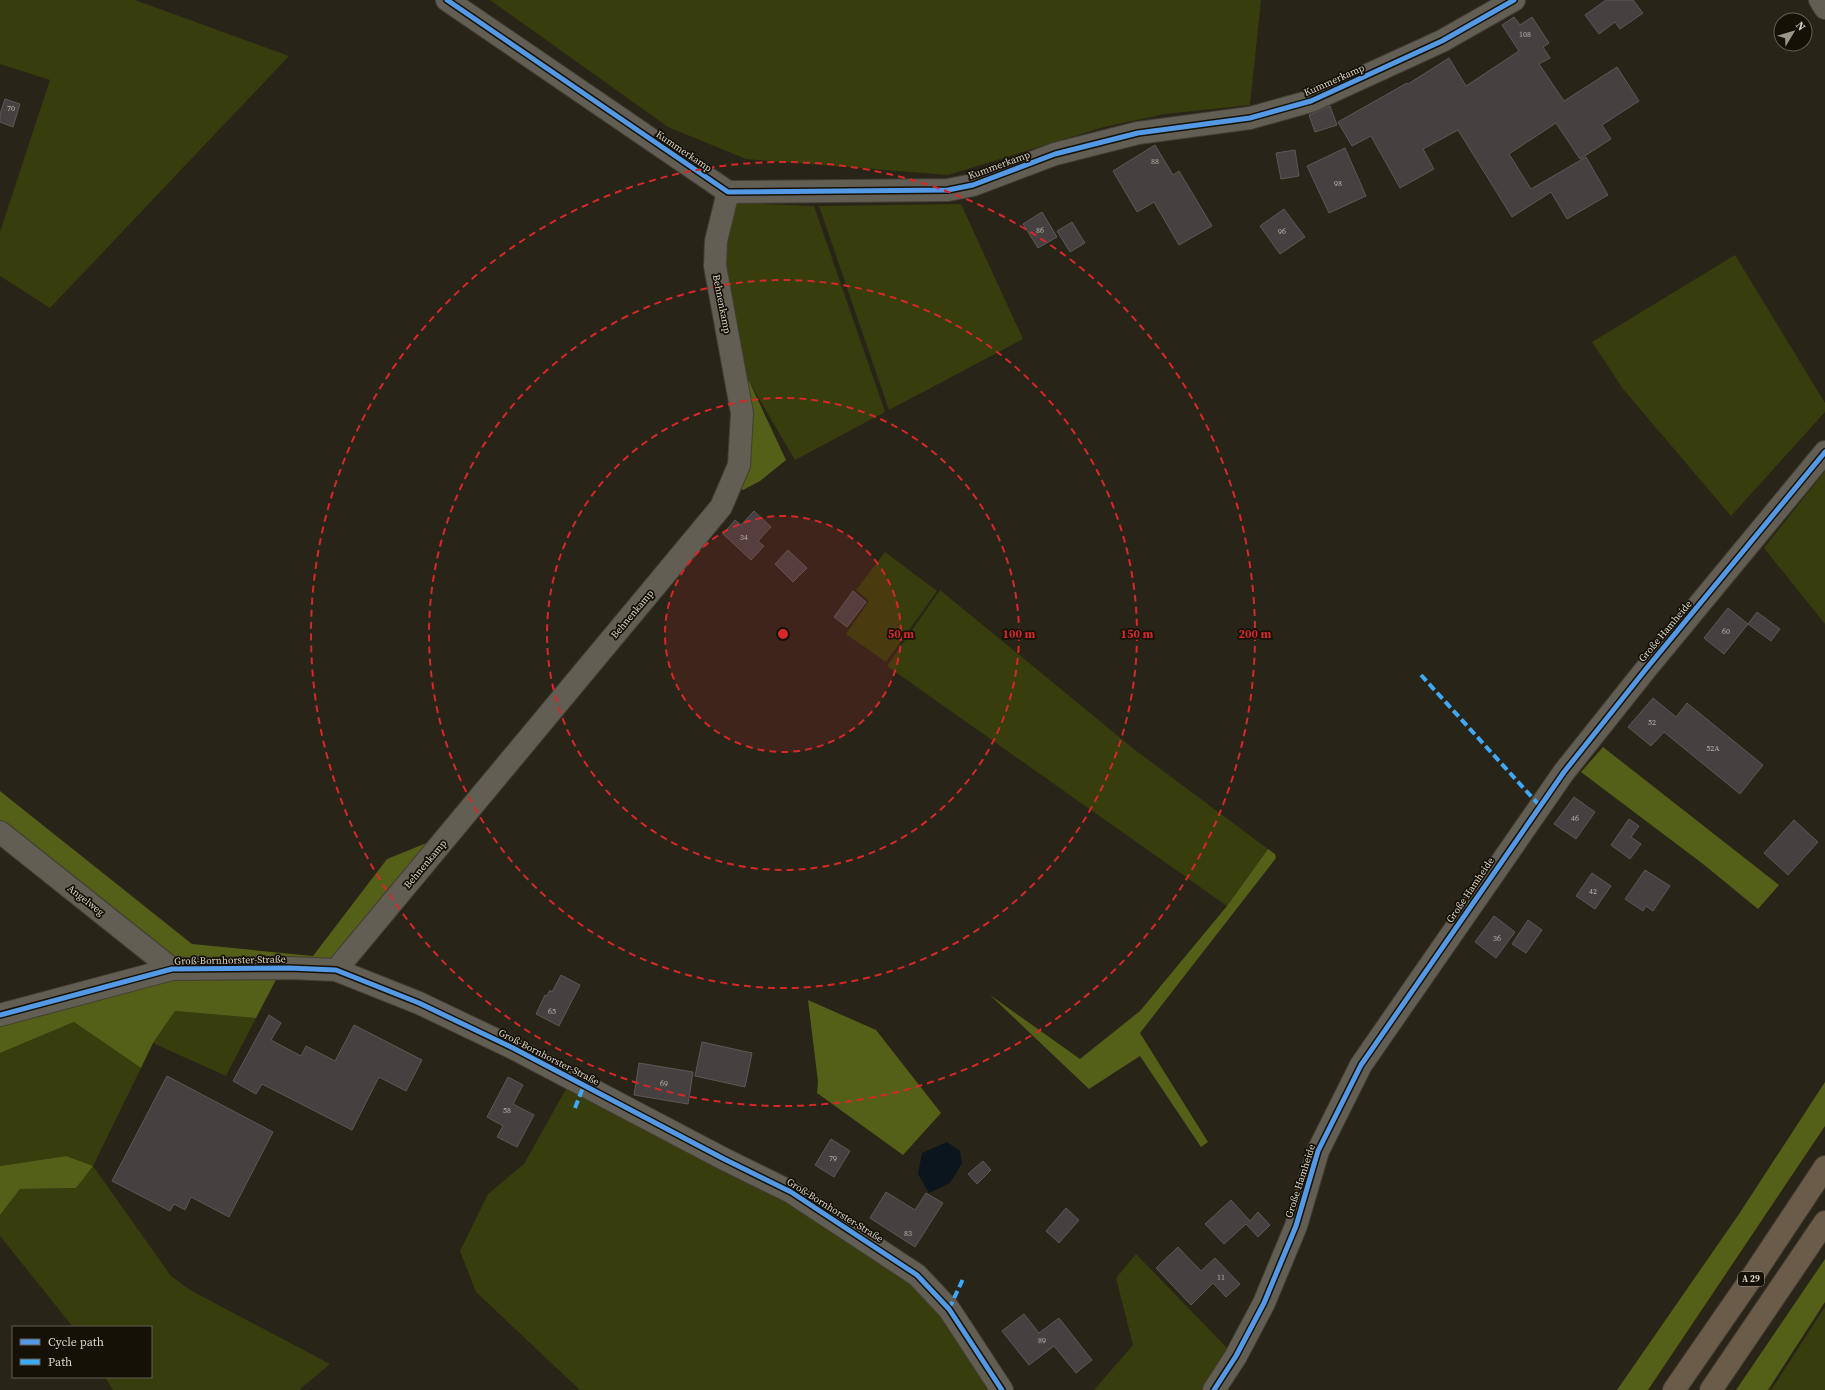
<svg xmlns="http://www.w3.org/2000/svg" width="1825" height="1390" font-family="'Source Serif 4',serif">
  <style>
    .green { fill: #373d0c }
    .forest { fill: #545f17 }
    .water { fill: #0b151d }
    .building { fill: #454141; stroke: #5c5858 }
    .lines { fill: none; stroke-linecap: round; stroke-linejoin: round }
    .minor-casing { stroke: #423e34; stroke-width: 24 }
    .highway-casing { stroke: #423e34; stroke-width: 24 }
    .minor { stroke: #625e54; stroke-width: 22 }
    .highway { stroke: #6a5c48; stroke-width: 22 }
    .quiet { stroke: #3fa9f5; stroke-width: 4; stroke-dasharray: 8 4; stroke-linecap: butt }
    .cycleway-casing { stroke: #151107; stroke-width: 8 }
    .cycleway { stroke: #5399e6; stroke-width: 5 }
    .ring { fill: none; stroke: #d62828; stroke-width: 2; stroke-dasharray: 7 5 }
    .labels { text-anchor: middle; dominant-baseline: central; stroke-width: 3.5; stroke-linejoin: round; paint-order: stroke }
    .number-label { font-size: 8px; fill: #b5afa5 }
    .shield { fill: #151107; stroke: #9f9a8d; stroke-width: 1 }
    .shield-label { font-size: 9px; font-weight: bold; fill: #dad4c6 }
    .street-label { font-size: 10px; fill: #dad4c6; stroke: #151107 }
    .centre { fill: #d62828; stroke: #151107; stroke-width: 2 }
    .ring-label { font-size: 12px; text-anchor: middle; font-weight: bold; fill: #d62828; stroke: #151107; stroke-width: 3.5; stroke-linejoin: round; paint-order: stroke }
  </style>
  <rect width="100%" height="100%" fill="#292418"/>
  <g class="green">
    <polygon points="0,0 135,0 289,56 50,308 0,276 0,232 50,80 0,64"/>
    <polygon points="490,0 1261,0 1250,105 1165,114 1104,127 948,175 746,159 668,127"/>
    <polygon points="736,203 814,206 885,412 795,460 744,373 723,266"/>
    <polygon points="961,204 1023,339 889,410 819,206"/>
    <polygon points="1735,255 1825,403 1825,412 1731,516 1623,389 1592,342"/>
    <polygon points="1825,471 1825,624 1764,548"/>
    <polygon points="885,552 937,591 886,662 846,634 869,601 856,590"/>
    <polygon points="940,590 1135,750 1268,849 1227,906 887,666"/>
    <polygon points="175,1011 256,1018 226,1076 153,1043"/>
    <polygon points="74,1022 141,1068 93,1166 171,1276 190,1290 330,1364 299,1390 113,1390 105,1377 151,1377 151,1327 73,1327 0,1236 0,1215 20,1189 76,1188 66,1156 0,1166 0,1053"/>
    <polygon points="566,1089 796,1206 920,1288 993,1390 580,1390 476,1292 460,1251 488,1194 524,1164"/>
    <polygon points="1136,1254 1230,1351 1206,1390 1094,1390 1133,1345 1116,1278"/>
    <polygon points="1825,1307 1825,1390 1771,1390"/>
  </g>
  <g class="forest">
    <polygon points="740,381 749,381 786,460 760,481 743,490 736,488"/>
    <polygon points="1603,747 1779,885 1758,909 1703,864 1581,772"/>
    <polygon points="0,791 192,944 313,956 387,859 434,840 335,966 176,964 0,826"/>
    <polygon points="1268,849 1275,854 1276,858 1140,1033 1208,1142 1201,1147 1140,1056 1089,1089 990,995 1080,1059 1140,1011 1227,906"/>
    <polygon points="176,973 279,974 256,1018 175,1011 153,1043 141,1068 74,1022 0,1053 0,1022"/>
    <polygon points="808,1000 876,1030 941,1113 903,1155 817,1093 818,1082"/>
    <polygon points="1825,1082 1825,1126 1648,1390 1617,1390 1739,1214"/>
    <polygon points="66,1156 93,1166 76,1188 20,1189 0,1215 0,1166"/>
    <polygon points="1825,1259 1825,1302 1768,1390 1736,1390"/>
  </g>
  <polygon class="water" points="947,1142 960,1151 962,1163 950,1183 929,1193 918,1174 922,1153"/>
  <g class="building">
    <polygon points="1606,0 1633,0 1643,13 1620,29 1615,22 1599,34 1585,15"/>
    <polygon points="1514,17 1520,25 1532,17 1549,43 1543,47 1550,58 1539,64 1564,101 1617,67 1639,101 1602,125 1611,139 1580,159 1556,123 1509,154 1531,189 1586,157 1608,195 1567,219 1551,192 1512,217 1458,130 1423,149 1434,169 1400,188 1371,136 1352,146 1338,122 1407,83 1408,84 1449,58 1466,86 1519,51 1502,25"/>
    <polygon points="5,99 20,104 13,127 0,122 0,114"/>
    <polygon points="1330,106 1337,125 1315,132 1309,115"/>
    <polygon points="1155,145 1173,175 1179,171 1212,226 1179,245 1154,202 1137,212 1113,171"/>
    <polygon points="1345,148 1366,196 1329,213 1307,166"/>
    <polygon points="1295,150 1299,176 1281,179 1276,153"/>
    <polygon points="1284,209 1305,237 1280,254 1260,226"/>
    <polygon points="1042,212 1057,237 1038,248 1023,224"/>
    <polygon points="1072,222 1085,243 1070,252 1057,231"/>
    <polygon points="754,511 771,527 758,541 764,546 751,560 723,534 735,520 741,525"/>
    <polygon points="788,550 807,568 793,582 775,564"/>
    <polygon points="853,591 866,602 847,627 834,617"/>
    <polygon points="1728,608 1748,624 1724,654 1704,638"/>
    <polygon points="1757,612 1780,629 1771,641 1748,624"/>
    <polygon points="1653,698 1676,717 1687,703 1763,765 1740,794 1664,732 1651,746 1628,727"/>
    <polygon points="1574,797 1595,812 1576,839 1554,824"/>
    <polygon points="1629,819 1639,826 1631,837 1641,844 1630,859 1611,845"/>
    <polygon points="1794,820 1818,842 1788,875 1764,853"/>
    <polygon points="1645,870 1670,886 1653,911 1646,906 1643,911 1625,899"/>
    <polygon points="1592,873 1611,886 1595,909 1576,896"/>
    <polygon points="1494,916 1515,932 1496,958 1475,942"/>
    <polygon points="1528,920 1542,930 1526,953 1512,944"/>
    <polygon points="561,975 580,985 559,1026 536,1014 545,995 547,996 550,990 552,992"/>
    <polygon points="269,1015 281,1023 271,1040 301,1056 306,1046 335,1061 354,1025 422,1060 406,1091 379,1077 352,1130 262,1084 256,1094 233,1081"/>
    <polygon points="702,1042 752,1053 745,1087 695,1076"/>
    <polygon points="639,1063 693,1072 688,1104 634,1095"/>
    <polygon points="167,1076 273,1132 229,1217 191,1197 185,1210 174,1204 170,1211 112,1181"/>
    <polygon points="508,1077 523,1085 513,1104 534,1115 517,1147 497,1137 503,1126 487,1117"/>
    <polygon points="831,1139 850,1151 834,1177 815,1165"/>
    <polygon points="983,1161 991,1170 977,1184 968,1174"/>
    <polygon points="886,1192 915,1210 926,1193 943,1203 915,1247 870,1218"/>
    <polygon points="1231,1200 1250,1221 1258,1212 1270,1225 1258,1237 1246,1224 1224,1244 1205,1224"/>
    <polygon points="1066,1208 1079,1220 1059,1243 1046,1231"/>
    <polygon points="1178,1247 1201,1271 1215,1258 1240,1284 1226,1297 1213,1283 1191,1305 1156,1268"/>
    <polygon points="1024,1314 1039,1333 1059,1318 1092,1360 1076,1373 1054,1346 1029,1365 1002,1331"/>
  </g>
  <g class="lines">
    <g class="minor-casing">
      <g id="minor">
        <polyline points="447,0 728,192 948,190 973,185 1055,154 1138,133 1250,118 1311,101 1442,41 1514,0"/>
        <polyline points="1820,0 1825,8"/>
        <polyline points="0,832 172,969"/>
        <polyline points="336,970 721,507 739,465 742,413 715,266 716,241 728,192"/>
        <polyline points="0,1015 172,969 289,968 336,970 419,1003 513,1048 724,1159 791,1192 917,1275 949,1309 1002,1390"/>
        <polyline points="1214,1390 1236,1356 1264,1303 1296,1226 1318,1151 1361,1065 1564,772 1646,669 1825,452"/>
      </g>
    </g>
    <g class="highway-casing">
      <g id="highway">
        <polyline points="1674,1390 1748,1283 1825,1167"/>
        <polyline points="1711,1390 1825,1222"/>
      </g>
    </g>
    <use href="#minor" class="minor"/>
    <use href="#highway" class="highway"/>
    <g class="quiet">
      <polyline points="1421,675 1539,805"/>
      <polyline points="575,1108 584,1085"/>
      <polyline points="949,1309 963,1279"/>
    </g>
    <g class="cycleway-casing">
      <g id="cycleway">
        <polyline points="447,0 728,192 948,190 973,185 1055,154 1138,133 1250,118 1311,101 1442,41 1514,0"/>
        <polyline points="0,1015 172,969 289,968 336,970 419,1003 513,1048 724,1159 791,1192 917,1275 949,1309 1002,1390"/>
        <polyline points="1214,1390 1236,1356 1264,1303 1296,1226 1318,1151 1361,1065 1564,772 1646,669 1825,452"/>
      </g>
    </g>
    <use href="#cycleway" class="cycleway"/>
  </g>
  <circle cx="783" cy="634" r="118" fill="#d62828" fill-opacity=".12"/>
  <g class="ring">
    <circle cx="783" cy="634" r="118"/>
    <circle cx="783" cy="634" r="236"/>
    <circle cx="783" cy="634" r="354"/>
    <circle cx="783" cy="634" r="472"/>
  </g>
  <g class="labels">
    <g class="number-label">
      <text x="1525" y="34">108</text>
      <text x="11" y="108">70</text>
      <text x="1155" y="161">88</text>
      <text x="1338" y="183">98</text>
      <text x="1040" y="230">86</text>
      <text x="1282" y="231">96</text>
      <text x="744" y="537">34</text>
      <text x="1726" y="631">60</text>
      <text x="1652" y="722">52</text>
      <text x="1713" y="748">52A</text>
      <text x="1575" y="818">46</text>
      <text x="1593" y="891">42</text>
      <text x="1497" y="938">36</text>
      <text x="552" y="1011">65</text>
      <text x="664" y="1083">69</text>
      <text x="507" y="1110">58</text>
      <text x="833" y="1158">79</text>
      <text x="908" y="1233">83</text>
      <text x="1221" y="1277">11</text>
      <text x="1042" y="1340">89</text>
    </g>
    <rect class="shield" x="1738" y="1272" width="26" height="14" rx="3"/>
    <g class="shield-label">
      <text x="1751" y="1279">A 29</text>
    </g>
    <g class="street-label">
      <text transform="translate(1334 80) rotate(-24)">Kummerkamp</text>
      <text transform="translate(684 151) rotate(34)">Kummerkamp</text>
      <text transform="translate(999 165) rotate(-20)">Kummerkamp</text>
      <text transform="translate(722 304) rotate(79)">Behnenkamp</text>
      <text transform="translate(632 614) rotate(-50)">Behnenkamp</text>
      <text transform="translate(1665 631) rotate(-50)">Große Hamheide</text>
      <text transform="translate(425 864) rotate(-50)">Behnenkamp</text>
      <text transform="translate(1470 890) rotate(-56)">Große Hamheide</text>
      <text transform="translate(86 900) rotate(38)">Angelweg</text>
      <text transform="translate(230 960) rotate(-1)">Groß-Bornhorster-Straße</text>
      <text transform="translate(549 1057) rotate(27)">Groß-Bornhorster-Straße</text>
      <text transform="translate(1300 1181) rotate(-72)">Große Hamheide</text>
      <text transform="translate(835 1210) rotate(32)">Groß-Bornhorster-Straße</text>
    </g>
  </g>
  <circle cx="783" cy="634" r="6" class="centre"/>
  <g class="ring-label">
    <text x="901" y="638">50 m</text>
    <text x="1019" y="638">100 m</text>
    <text x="1137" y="638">150 m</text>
    <text x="1255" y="638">200 m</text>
  </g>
  <rect x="12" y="1326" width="140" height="52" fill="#151107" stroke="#645f53"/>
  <rect x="20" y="1339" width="20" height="6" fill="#5399e6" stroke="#645f53"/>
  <text x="48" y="1346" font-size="12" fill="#dad4c6">Cycle path</text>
  <rect x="20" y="1359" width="20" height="6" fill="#3fa9f5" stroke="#645f53"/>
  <text x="48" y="1366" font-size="12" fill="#dad4c6">Path</text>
  <g transform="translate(1793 32) rotate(52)"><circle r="19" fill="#151107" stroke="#645f53"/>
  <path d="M0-3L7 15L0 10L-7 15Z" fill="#9c9689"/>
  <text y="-6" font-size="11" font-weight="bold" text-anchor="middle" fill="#dad4c6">N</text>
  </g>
</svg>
